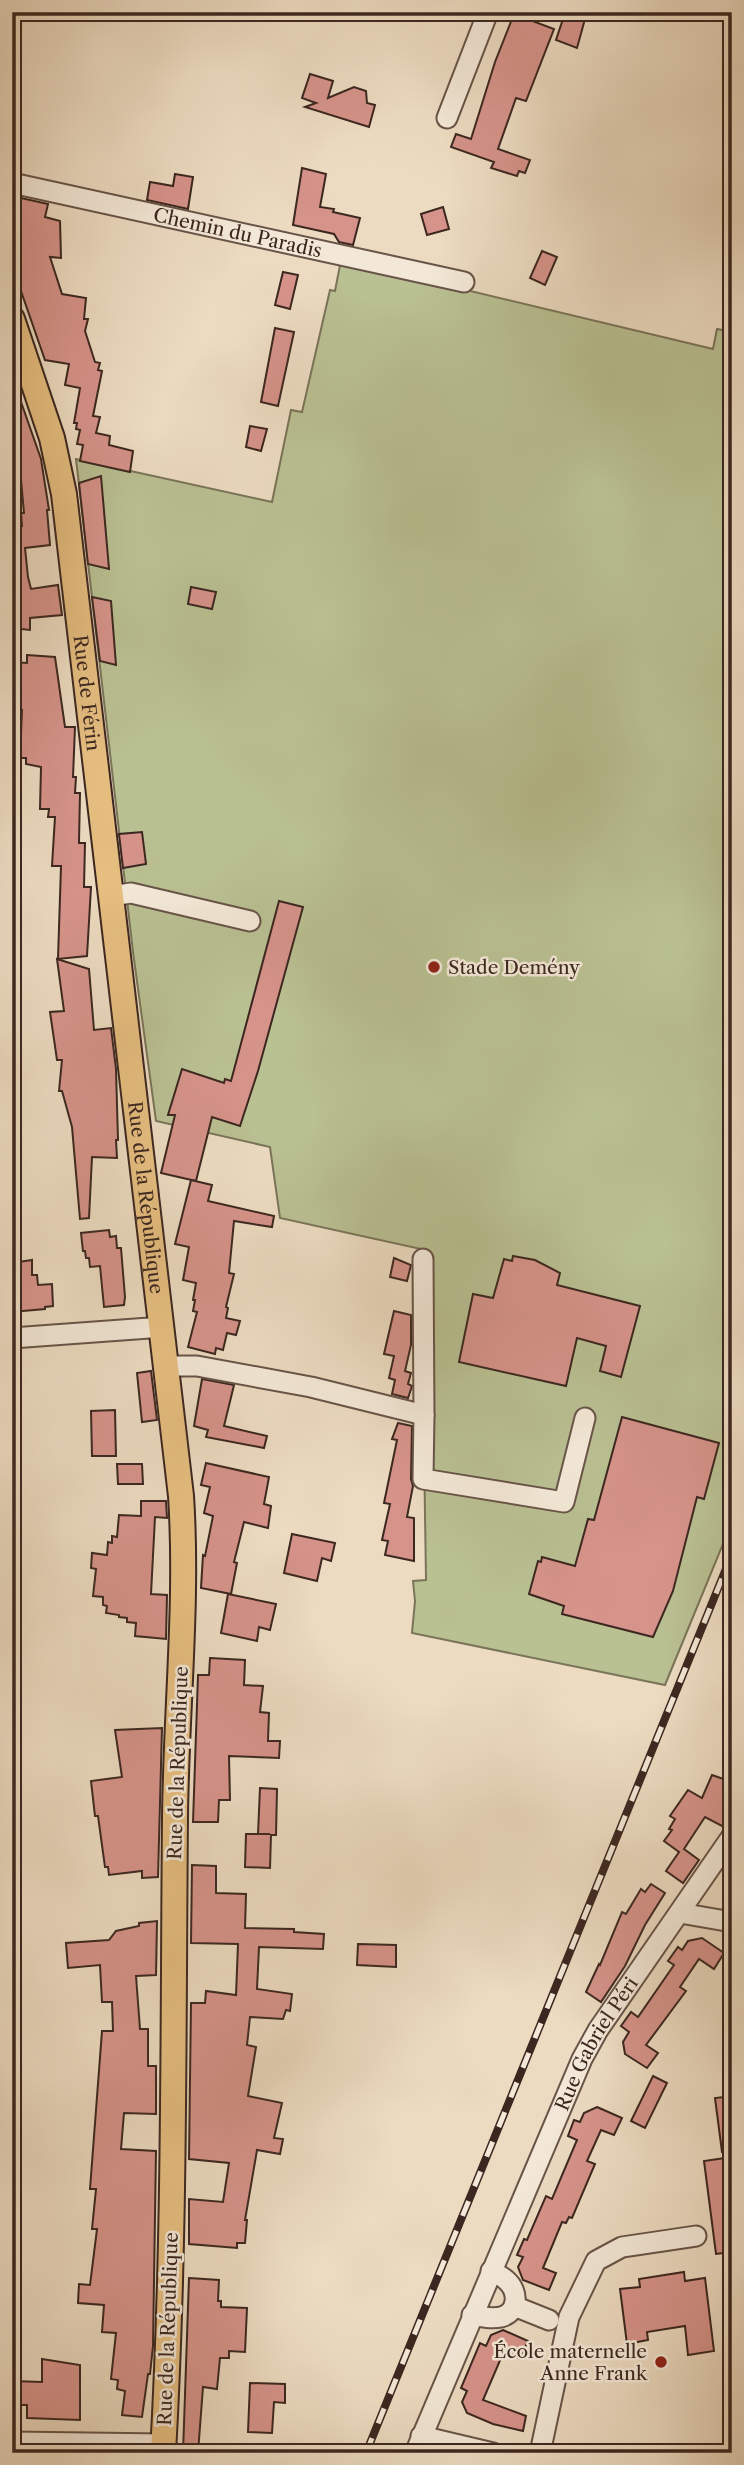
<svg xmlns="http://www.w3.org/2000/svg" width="744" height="2465" font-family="'Libre Caslon Text',serif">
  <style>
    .green { fill: #b9c092; stroke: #7a7459; stroke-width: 2 }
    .building { fill: #d6938a; stroke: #3c2720; stroke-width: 2 }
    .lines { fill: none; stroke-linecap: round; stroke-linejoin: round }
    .minor-casing { stroke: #685448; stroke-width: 23 }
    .major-casing { stroke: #3c2720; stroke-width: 28 }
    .minor { stroke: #f3e8d7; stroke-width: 19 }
    .major { stroke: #e6be80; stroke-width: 24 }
    .rail-casing { stroke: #3c2720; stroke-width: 8 }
    .rail { stroke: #f3e8d7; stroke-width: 5; stroke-dasharray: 16; stroke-linecap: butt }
    .poi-dot { fill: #8f2418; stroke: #f3e8d7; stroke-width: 2.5 }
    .labels { text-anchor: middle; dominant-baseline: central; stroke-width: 5; stroke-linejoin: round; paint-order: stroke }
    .street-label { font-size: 19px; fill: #3c2720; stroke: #f3e8d7 }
    .poi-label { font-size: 19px; fill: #3c2720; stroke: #f3e8d7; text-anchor: start }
  </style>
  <rect width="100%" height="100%" fill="#ecdbc1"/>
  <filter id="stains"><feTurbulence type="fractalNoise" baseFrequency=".00286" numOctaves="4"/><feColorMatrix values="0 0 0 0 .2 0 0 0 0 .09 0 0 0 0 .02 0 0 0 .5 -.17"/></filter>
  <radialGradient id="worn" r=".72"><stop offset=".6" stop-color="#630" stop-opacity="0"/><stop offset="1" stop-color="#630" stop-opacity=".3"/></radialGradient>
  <polygon class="green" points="341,260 713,349 717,329 732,332 732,1522 665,1685 412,1633 415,1601 413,1581 426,1580 421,1249 280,1218 270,1147 156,1121 133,952 76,459 272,502 291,410 302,412 330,290 335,291"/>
  <g class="building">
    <polygon points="565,13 585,19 577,48 556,40"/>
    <polygon points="514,14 554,29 526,101 516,98 498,149 530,160 525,173 519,171 517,176 491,168 494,162 451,147 456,134 471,139 495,62"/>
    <polygon points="310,74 333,81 328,98 354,87 366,91 367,103 375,105 369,127 305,107 316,103 302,98"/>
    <polygon points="302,168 326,174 320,207 334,209 333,212 360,218 353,245 339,242 334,234 293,225"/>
    <polygon points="175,174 193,177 188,209 147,200 150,182 173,186"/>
    <polygon points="12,196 48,204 45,217 60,221 61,258 50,257 62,294 86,298 84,319 88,319 85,331 95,362 100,363 98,370 102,371 93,416 100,417 96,433 110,436 109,445 133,451 130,472 80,461 83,445 77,444 80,430 76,429 77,423 74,423 80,388 65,385 69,364 45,360 39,343 12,265"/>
    <polygon points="443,207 449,229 427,235 421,214"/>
    <polygon points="542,251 557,257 545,285 530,278"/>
    <polygon points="283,272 298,275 290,309 275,305"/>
    <polygon points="275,328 294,332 278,406 261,402"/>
    <polygon points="12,382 14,382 41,459 49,510 47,510 50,545 25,548 28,577 31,589 58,585 62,615 30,618 30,630 12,628 12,526 22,526 21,513 24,513 21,480 15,480 14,471 12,471"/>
    <polygon points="250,426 267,429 261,451 246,447"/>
    <polygon points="101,476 109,569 88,564 79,483"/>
    <polygon points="191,587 216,592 212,609 188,604"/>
    <polygon points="92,597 111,601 116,665 100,661"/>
    <polygon points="27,655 55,657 65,727 75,727 73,777 76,777 75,793 80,793 79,843 85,843 84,887 91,887 87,956 58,959 61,866 52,866 55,817 48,817 49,809 40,809 41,767 26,764 26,758 20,758 22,710 12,710 12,662 27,663"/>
    <polygon points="142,832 146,864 123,868 119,834"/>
    <polygon points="279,901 303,907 258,1071 240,1126 212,1117 196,1181 161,1173 175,1115 168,1115 182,1069 224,1083 225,1079 231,1081"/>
    <polygon points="57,959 89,969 94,1030 111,1028 116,1069 118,1140 116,1140 117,1158 92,1157 89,1218 80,1219 72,1127 62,1091 59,1091 62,1060 57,1060 50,1012 64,1011"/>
    <polygon points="191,1180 212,1185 208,1201 274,1216 272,1227 234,1221 229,1273 234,1274 226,1307 228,1308 226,1318 240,1321 236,1335 227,1333 223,1350 216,1348 215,1354 188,1347 197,1312 193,1311 195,1300 193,1300 196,1283 183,1280 189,1247 175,1244"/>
    <polygon points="109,1230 110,1237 116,1236 117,1248 121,1248 125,1297 124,1305 104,1307 100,1266 90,1267 89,1258 86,1258 85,1251 83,1251 81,1233"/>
    <polygon points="513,1256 535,1260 560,1273 557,1285 640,1306 621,1377 600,1371 606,1346 577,1338 566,1386 459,1362 473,1294 493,1298 504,1259 512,1261"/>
    <polygon points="394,1258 411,1265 407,1281 390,1277"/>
    <polygon points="32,1260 32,1275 37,1275 38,1285 52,1284 53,1306 45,1307 45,1309 12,1312 12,1281 19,1281 18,1262"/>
    <polygon points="394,1311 411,1315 411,1345 405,1371 411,1373 408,1384 412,1386 408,1398 392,1394 395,1380 389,1378 394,1356 384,1354"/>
    <polygon points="151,1371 157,1420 142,1422 137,1373"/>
    <polygon points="202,1379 234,1385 224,1426 267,1436 264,1448 206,1437 208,1430 194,1426"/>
    <polygon points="115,1410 116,1456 92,1456 91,1411"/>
    <polygon points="622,1417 719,1443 704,1499 697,1497 673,1591 653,1637 562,1614 564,1606 529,1594 538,1561 541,1562 542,1557 575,1566 588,1519 594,1520"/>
    <polygon points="398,1423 412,1426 411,1479 413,1486 407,1517 414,1518 414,1561 385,1555 388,1541 382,1540 390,1504 384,1503 397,1440 392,1439"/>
    <polygon points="206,1463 269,1477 264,1504 271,1506 268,1528 244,1522 234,1562 237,1563 231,1594 201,1588 203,1555 205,1556 213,1516 204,1513 210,1487 201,1485"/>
    <polygon points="117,1464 142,1464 143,1484 118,1484"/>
    <polygon points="141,1501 166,1501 167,1518 155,1517 151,1594 167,1595 166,1639 135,1636 136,1623 127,1622 127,1618 119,1617 119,1615 106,1613 107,1606 103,1605 103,1597 93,1596 96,1569 91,1568 92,1553 107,1555 108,1542 112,1543 112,1536 117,1537 119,1515 141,1516"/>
    <polygon points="292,1534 335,1543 331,1561 322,1558 317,1581 284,1573"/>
    <polygon points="228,1594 276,1604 270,1630 259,1627 257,1641 221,1633"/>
    <polygon points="210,1658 245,1660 244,1685 263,1686 260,1712 269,1713 268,1741 280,1741 279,1758 229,1756 230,1800 219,1800 218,1822 193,1822 198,1675 209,1675"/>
    <polygon points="162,1728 158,1877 142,1878 142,1871 109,1875 108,1867 105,1867 98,1816 95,1816 91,1781 122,1777 115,1730"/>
    <polygon points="712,1775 732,1782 732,1812 722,1826 705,1817 684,1849 699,1860 683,1883 666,1871 679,1852 664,1841 672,1830 669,1829 675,1819 670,1816 688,1790 702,1798"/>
    <polygon points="260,1788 277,1789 276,1835 271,1835 270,1868 245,1867 246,1834 270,1834 258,1834"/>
    <polygon points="192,1865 216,1866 216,1893 246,1894 245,1928 294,1929 294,1932 324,1934 323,1949 259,1947 257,1989 292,1994 290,2011 286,2010 283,2019 250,2017 247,2045 256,2047 248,2096 282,2103 274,2138 283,2139 280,2154 257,2150 245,2220 247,2220 245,2243 237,2243 237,2248 189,2244 189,2199 223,2202 229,2163 189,2159 191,2003 205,2003 206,1991 236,1995 238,1944 191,1943"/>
    <polygon points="651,1884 665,1893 645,1925 625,1966 601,2002 586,1992 599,1964 600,1965 622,1912 626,1914 641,1889 645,1892"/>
    <polygon points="157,1921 156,1975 136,1976 140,2029 148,2029 148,2066 156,2066 156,2114 124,2113 121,2149 156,2151 153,2346 150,2374 148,2374 142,2417 122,2415 125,2391 117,2389 118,2380 111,2379 116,2333 102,2332 104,2305 78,2303 79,2284 90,2285 97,2229 92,2229 96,2189 90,2189 102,2031 113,2031 112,2002 102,2002 100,1965 68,1968 66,1943 109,1940 116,1931 139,1926 139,1923"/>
    <polygon points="702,1938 724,1953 714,1969 699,1959 680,1987 686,1991 646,2045 658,2053 647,2068 625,2054 623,2042 629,2032 621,2026 631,2012 638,2017 674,1965 668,1961 678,1947 682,1950 688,1941"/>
    <polygon points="358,1944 396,1945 396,1967 357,1965"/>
    <polygon points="653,2076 667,2083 645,2128 631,2121"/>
    <polygon points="732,2096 732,2151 722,2152 715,2098"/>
    <polygon points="597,2107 622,2118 614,2135 601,2130 587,2161 595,2164 572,2218 569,2217 566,2223 562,2222 543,2268 556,2273 549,2290 523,2280 518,2267 523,2257 517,2255 524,2239 527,2240 546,2196 552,2199 577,2140 568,2136 574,2120 580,2122 584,2113"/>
    <polygon points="732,2157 732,2252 716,2254 704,2161"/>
    <polygon points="684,2272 685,2281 705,2278 714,2351 688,2355 685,2326 647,2332 648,2340 627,2344 620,2289 640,2287 639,2279"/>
    <polygon points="189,2278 219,2280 218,2301 221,2301 221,2307 247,2308 245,2352 229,2351 229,2358 220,2358 217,2389 203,2387 198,2453 183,2453"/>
    <polygon points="503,2330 528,2341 520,2359 504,2351 483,2400 526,2416 523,2431 493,2424 467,2413 462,2402 467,2391 461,2388 480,2343 486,2346 491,2335"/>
    <polygon points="42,2359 80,2365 80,2420 27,2418 27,2405 12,2405 12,2381 42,2382"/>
    <polygon points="250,2383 285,2384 285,2403 274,2402 272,2433 248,2432"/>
  </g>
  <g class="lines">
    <g class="minor-casing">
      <g id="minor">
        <polyline points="447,118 488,12"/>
        <path id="s1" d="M 12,183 L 464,282"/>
        <polyline points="111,896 131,893 250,921"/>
        <polyline points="423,1259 424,1415"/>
        <polyline points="12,1338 163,1327"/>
        <polyline points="167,1366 197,1366 311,1387 424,1415 423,1479 564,1502 585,1418"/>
        <polyline points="680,1913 732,1922"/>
        <polyline points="514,2306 549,2320"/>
        <path d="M 472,2315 C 482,2317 492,2319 501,2317 C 519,2312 519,2291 506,2280 C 502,2276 496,2274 491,2271"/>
        <polyline points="421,2436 493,2453"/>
        <polyline points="12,2442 164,2444"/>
        <path id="s2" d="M 415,2453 L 582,2059 L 598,2030 L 732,1836"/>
        <polyline points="540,2453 569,2317 596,2261 622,2247 696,2236"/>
      </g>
    </g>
    <g class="major-casing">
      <g id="major">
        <path id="s3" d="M 12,319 L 52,438 L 64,494 L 181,1496 C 188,1603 176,1711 175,1818 C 173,2030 175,2241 163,2453"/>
      </g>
    </g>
    <use href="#minor" class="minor"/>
    <use href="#major" class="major"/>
    <g class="rail-casing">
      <polyline id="rail" points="366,2453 732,1554"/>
    </g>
    <use href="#rail" class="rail"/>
  </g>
  <g class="poi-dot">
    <circle cx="434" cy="967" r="7"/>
    <circle cx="661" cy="2362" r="7"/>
  </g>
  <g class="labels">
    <g class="street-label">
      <text stroke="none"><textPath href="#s1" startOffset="231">Chemin du Paradis</textPath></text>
      <text stroke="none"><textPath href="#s3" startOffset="383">Rue de Férin</textPath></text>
      <text stroke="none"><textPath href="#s3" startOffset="891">Rue de la République</textPath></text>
      <text transform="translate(178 1763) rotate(-88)">Rue de la République</text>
      <text stroke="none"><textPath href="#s2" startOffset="448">Rue Gabriel Péri</textPath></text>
      <text transform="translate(168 2329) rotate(-88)">Rue de la République</text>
    </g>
    <g class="poi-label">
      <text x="448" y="967">Stade Demény</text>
      <text x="647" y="2351" text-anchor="end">École maternelle<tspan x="647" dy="22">Anne Frank</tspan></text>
    </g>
  </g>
  <rect width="744" height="2465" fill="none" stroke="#ecdbc1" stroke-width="42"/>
  <rect x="14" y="14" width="716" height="2437" fill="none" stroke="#3c2720" stroke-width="3.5"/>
  <rect x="21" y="21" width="702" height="2423" fill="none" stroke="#3c2720" stroke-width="2"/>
  <rect width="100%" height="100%" filter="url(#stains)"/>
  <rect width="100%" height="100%" fill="url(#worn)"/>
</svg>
